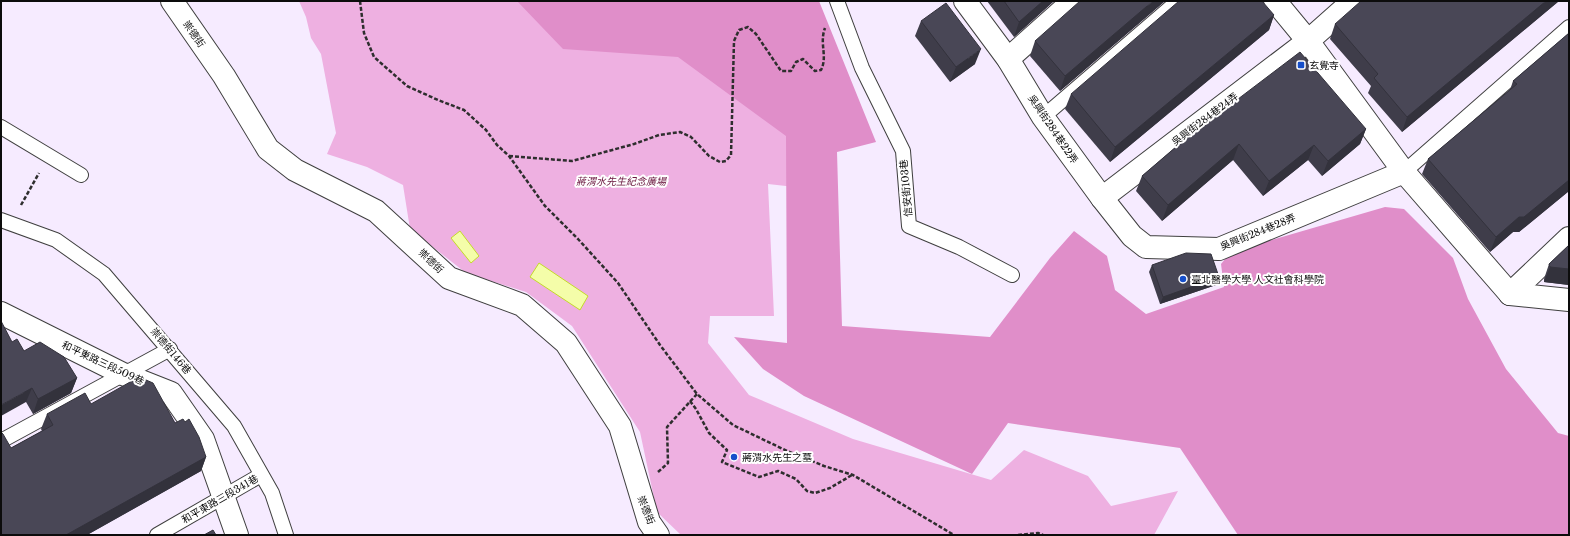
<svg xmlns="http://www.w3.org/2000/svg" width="1570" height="536" font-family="'Libre Baskerville','Noto Sans TC',serif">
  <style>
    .green { fill: #eeb0e1 }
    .forest { fill: #e08ec9 }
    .water { fill: #f4fda9; stroke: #c4db29 }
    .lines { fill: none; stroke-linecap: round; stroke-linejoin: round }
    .lane-casing { stroke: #3f3f3f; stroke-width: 16 }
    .street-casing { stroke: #3f3f3f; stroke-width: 24 }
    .path { stroke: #2e2e2e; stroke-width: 2.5; stroke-dasharray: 4 2; stroke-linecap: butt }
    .lane { stroke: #fff; stroke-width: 14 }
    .street { stroke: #fff; stroke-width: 22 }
    .wall { fill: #3f3d4a }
    .shaded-wall { fill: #33323c }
    .building { fill: #494756; stroke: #33323c }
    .poi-dot { fill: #164fca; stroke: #fff; stroke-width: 1.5 }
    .labels { text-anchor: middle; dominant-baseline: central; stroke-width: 4; stroke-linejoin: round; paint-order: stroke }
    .street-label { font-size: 10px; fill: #0c0c0c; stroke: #fff }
    .poi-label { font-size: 10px; fill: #0c0c0c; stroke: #fff; text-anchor: start }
    .park-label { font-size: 10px; font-style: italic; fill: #6a163e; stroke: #fff }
  </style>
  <rect width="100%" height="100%" fill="#f6ebff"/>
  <polygon class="green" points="299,1 537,1 811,40 804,188 768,184 774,316 710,316 708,343 749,395 853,439 991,480 1024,450 1088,476 1111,506 1178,491 1154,535 681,535 657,512 640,432 572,326 526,292 466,273 410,229 403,185 367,167 327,154 336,133 321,54 311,38 306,17"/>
  <polygon class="forest" points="517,1 819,1 876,142 837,152 842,326 990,337 1050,258 1074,231 1107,256 1115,290 1146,314 1224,287 1221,264 1231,252 1385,207 1404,209 1453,258 1468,299 1506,369 1558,433 1569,436 1569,535 1238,535 1180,448 1008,423 972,474 804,396 763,369 734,337 787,343 786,136 678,57 563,49"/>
  <g class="water">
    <polygon points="460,231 479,256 471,263 451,238"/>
    <polygon points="539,263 588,296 580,310 530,277"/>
  </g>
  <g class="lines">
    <g class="lane-casing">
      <g id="lane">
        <polyline points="837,1 862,68 903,151 909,226 959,247 1012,275"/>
        <polyline points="1043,117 1178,1"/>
        <polyline points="1,127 81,175"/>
        <polyline points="1404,172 1569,27"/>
        <polyline points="1,220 56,240 104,274 234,426 272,493 286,535"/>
        <polyline points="1,441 170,349"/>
        <polyline points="157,535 261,475"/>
      </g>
    </g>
    <g class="street-casing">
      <g id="street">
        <polyline points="172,1 224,76 268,149 295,170 376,211 449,278 522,305 566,343 620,426 649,522 658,535"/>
        <polyline points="965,1 1008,59 1043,117 1102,198 1132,236 1146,247 1219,249 1404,172"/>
        <polyline points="1275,1 1308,41 1404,172 1510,294"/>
        <polyline points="1008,59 1073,1"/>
        <polyline points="1102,198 1308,41 1353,1"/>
        <polyline points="1510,294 1569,238"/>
        <polyline points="1510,294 1569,300"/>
        <polyline points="1,313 123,374 171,393 203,439 237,535"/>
      </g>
    </g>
    <g class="path">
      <polyline points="360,1 364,33 374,57 407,86 438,100 464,110 486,130 497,145 509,156 545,206 578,239 618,283 660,345 697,394 733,425 785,450 824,466 853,475 954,535"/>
      <path d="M 509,156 L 572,161 L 634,144 L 659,135 L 680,132 L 691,137 L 709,156 L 720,162 L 726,161 L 731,155 L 734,41 L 739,30 L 748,27 L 756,34 L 781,71 L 791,71 L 796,62 L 803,59 L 815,71 L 821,70 C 828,56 819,44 825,28"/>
      <polyline points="21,205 39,173"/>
      <polyline points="690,401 696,409 709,433 727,450 722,462 759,477 778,471 796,479 807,491 815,493 830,488 852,475"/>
      <polyline points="658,472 668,463 667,427 697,394"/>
      <polyline points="1018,535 1038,533 1043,535"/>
    </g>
    <use href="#lane" class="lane"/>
    <use href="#street" class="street"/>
  </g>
  <g class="wall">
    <polygon points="987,1 1054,1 1014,37"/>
    <polygon points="1165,1 1060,91 1030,56 1035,41"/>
    <polygon points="1559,1 1402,132 1368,93 1371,86 1330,39 1335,24"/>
    <polygon points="1274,15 1269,30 1110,162 1065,109 1071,94"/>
    <polygon points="921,21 975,64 950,82 915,36"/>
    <polygon points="1569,33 1569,191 1519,232 1513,232 1490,252 1422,174 1428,159 1510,90 1513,81"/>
    <polygon points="1366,129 1360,144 1322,176 1308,160 1263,196 1233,160 1162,221 1136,191 1142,176 1184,140"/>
    <polygon points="1569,245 1569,285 1544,282 1544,279 1549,264"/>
    <polygon points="1152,265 1216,285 1160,304 1149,272"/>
    <polygon points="12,342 24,351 77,378 71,393 33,414 26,402"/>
    <polygon points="91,404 175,423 206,457 201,471 87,535 1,535 11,448 42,431 41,429 47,414"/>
  </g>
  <g class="shaded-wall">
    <polygon points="1043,1 1054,1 1014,37 1019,22"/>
    <polygon points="1153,1 1165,1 1060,91 1065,76"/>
    <polygon points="1546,1 1559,1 1402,132 1407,117"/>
    <polygon points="1274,15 1269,30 1110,162 1115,147"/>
    <polygon points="981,49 975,64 950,82 956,67"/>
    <polygon points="1366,129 1360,144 1322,176 1328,161"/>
    <polygon points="1239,144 1233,160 1162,221 1168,205"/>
    <polygon points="1314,145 1308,160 1263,196 1269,181"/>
    <polygon points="1569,180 1569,191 1519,232 1513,232 1490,252 1496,237 1519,217"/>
    <polygon points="1550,267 1569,269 1569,285 1544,282"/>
    <polygon points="1219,277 1216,285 1160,304 1163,297"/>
    <polygon points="77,378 71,393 33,414 38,399"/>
    <polygon points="32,388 26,402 1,416 1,405"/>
    <polygon points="206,457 201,471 87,535 66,535"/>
  </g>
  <g class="building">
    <polygon points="1004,1 1043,1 1019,22"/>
    <polygon points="1080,1 1153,1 1065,76 1035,41"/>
    <polygon points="1179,1 1262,1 1274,15 1115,147 1071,94"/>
    <polygon points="1361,1 1546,1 1407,117 1374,78 1378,74 1335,24"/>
    <polygon points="946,3 981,49 956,67 921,21"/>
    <polygon points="1569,33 1569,180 1524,217 1519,217 1496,237 1428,159 1517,84 1513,81"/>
    <polygon points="1300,52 1366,129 1328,161 1314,145 1269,181 1239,144 1168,205 1142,176 1184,140"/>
    <polygon points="1569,245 1569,269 1550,267 1549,264"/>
    <polygon points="1186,253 1211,254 1219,277 1163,297 1152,265"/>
    <polygon points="1,321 12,342 17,339 24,351 40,342 64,357 77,378 38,399 32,388 1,405"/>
    <polygon points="139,377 153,383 175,423 183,419 185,422 189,419 199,437 206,457 66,535 1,535 1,432 3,434 11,448 53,425 47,414 85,393 91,404"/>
    <polygon points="213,530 216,535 204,535"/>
  </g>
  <g class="poi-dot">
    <rect x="1297" y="61" width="8" height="8" rx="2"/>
    <circle cx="1183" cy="279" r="4"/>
    <circle cx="734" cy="457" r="4"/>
  </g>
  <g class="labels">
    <g class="street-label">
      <text transform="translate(194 34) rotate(55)">崇德街</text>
      <text transform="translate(1205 119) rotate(-37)">吳興街284巷24弄</text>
      <text transform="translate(1053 129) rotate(56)">吳興街284巷22弄</text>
      <text transform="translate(906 188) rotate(-95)">信安街103巷</text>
      <text transform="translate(1258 232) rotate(-22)">吳興街284巷28弄</text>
      <text transform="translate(431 261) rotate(43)">崇德街</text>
      <text transform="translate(171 351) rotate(50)">崇德街146巷</text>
      <text transform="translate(103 363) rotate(25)">和平東路三段509巷</text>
      <text transform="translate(220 499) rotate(-30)">和平東路三段341巷</text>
      <text transform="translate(646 510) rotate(68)">崇德街</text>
    </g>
    <g class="poi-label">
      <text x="1309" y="65">玄覺寺</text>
      <text x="1191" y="279">臺北醫學大學 人文社會科學院</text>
      <text x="742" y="457">蔣渭水先生之墓</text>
    </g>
    <g class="park-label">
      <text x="621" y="181">蔣渭水先生紀念廣場</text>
    </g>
  </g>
  <rect width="1570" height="536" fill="none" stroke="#0c0c0c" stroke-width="4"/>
</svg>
